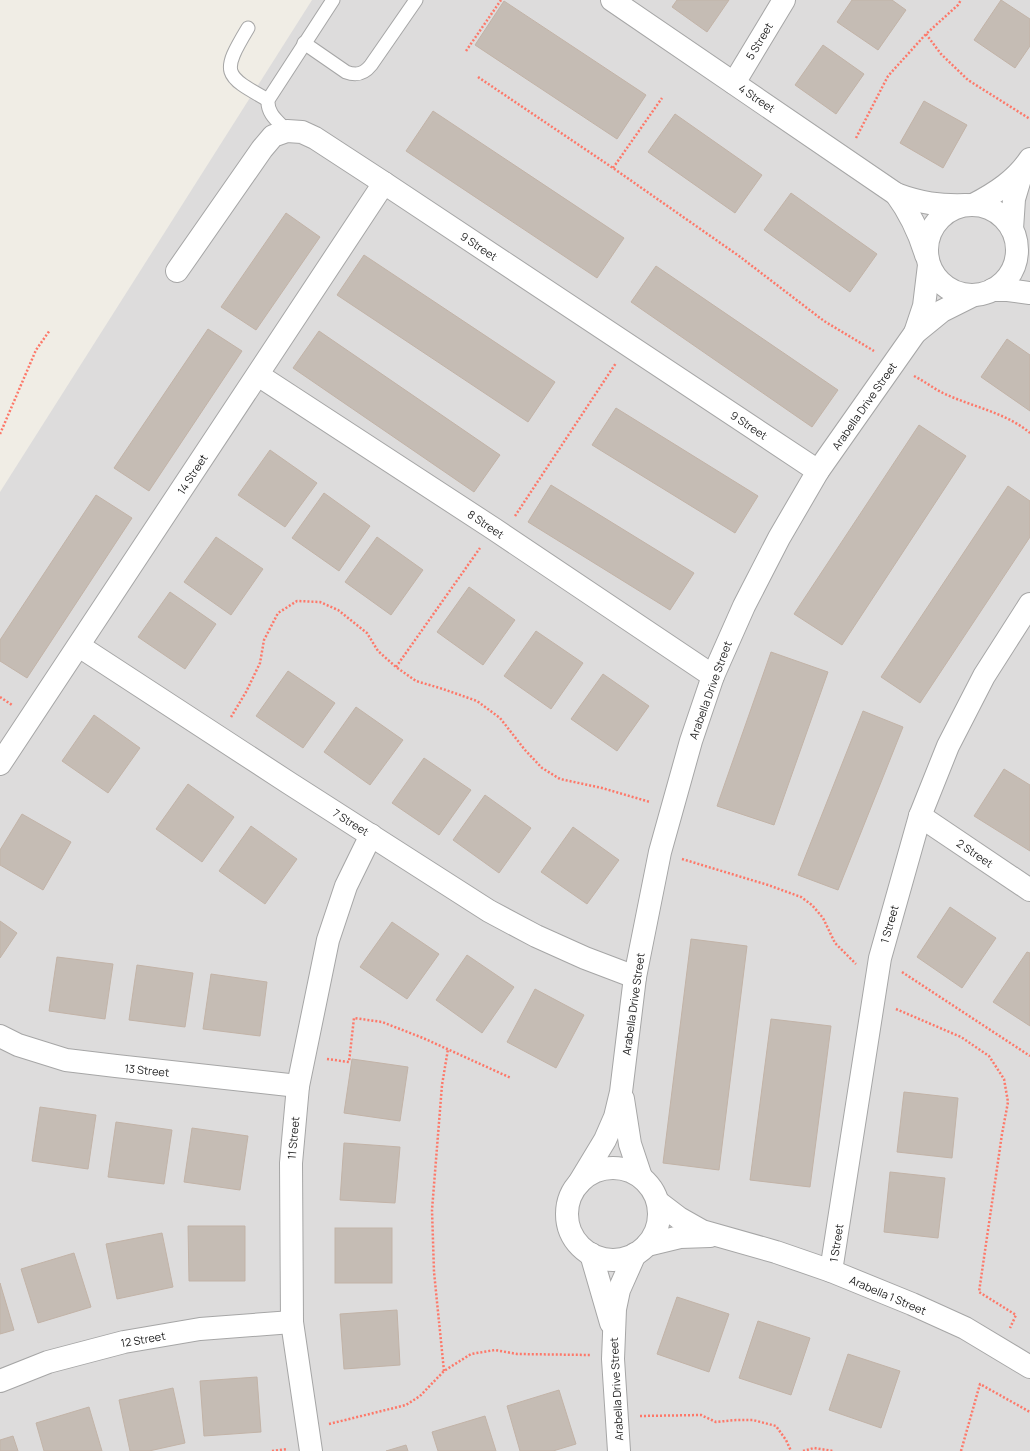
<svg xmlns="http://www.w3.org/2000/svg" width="1030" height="1451" font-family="Manrope,sans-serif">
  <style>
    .residential { fill: #dddcdc }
    .building { fill: #c5bcb4; stroke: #c2b3a7 }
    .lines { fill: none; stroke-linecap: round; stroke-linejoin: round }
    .lane-casing { stroke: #a6a6a6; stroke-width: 15 }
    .street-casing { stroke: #a6a6a6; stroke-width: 24 }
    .path { stroke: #fd7869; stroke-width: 2.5; stroke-dasharray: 2 2; stroke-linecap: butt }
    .lane { stroke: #fff; stroke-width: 13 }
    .street { stroke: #fff; stroke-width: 22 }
    .labels { text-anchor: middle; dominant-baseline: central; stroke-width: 3; stroke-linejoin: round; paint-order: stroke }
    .street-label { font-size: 11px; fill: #1f1f1f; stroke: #fff }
  </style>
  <rect width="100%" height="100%" fill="#f0ede5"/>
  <polygon class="residential" points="312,0 1030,0 1030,1451 0,1451 0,492"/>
  <g class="building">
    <polygon points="677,0 729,0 707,32 672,7"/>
    <polygon points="852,0 892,0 906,10 878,50 837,22"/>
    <polygon points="1001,0 1030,19 1030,46 1015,68 974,40"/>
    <polygon points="504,1 646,95 617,139 475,45"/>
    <polygon points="823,45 864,74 836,114 795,85"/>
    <polygon points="924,101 967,125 943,168 900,143"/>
    <polygon points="433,111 624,238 597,278 406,151"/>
    <polygon points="675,114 762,175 735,213 648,152"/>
    <polygon points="791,193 877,254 850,292 764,230"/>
    <polygon points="286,213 320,237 256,330 221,307"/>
    <polygon points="364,255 555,382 528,422 337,295"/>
    <polygon points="656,266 838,390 812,427 631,302"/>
    <polygon points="208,329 242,351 149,491 114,468"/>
    <polygon points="319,331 500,455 474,492 293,368"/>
    <polygon points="1007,339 1030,355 1030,411 981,377"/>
    <polygon points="616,408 758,496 735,533 592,445"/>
    <polygon points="919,425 966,456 842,645 794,614"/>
    <polygon points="270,450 317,483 285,527 238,495"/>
    <polygon points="551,485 694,573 670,610 528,522"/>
    <polygon points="1008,486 1030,501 1030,537 920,703 881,677"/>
    <polygon points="324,493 370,526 339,571 292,538"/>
    <polygon points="96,495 132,518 27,678 0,661 0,640"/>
    <polygon points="216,537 263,569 231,615 184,582"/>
    <polygon points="377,537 423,570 391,615 345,582"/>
    <polygon points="469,587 515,620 483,665 437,632"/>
    <polygon points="170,592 216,624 185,669 138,637"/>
    <polygon points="536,631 583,663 551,709 504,676"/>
    <polygon points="771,652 828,672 774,825 717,806"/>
    <polygon points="288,671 335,703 303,748 256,716"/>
    <polygon points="603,674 649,706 617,751 571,719"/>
    <polygon points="356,707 403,740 370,785 324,752"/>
    <polygon points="863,711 903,727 838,890 798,875"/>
    <polygon points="94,715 140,748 108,793 62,761"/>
    <polygon points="424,758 471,790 439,835 392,803"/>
    <polygon points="1004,769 1030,785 1030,851 974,816"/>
    <polygon points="188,784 234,817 202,862 156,829"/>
    <polygon points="485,795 531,828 499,873 453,840"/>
    <polygon points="22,814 71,842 43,890 0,865 0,850"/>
    <polygon points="251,826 297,859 265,904 219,871"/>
    <polygon points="573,827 619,860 587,904 541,872"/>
    <polygon points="950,907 996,938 962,988 917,957"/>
    <polygon points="0,921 17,933 0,958"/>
    <polygon points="392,922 439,954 407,999 360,967"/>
    <polygon points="691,939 747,946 719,1170 663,1163"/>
    <polygon points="1027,952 1030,953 1030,1026 993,1002"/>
    <polygon points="467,955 514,987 482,1033 436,1000"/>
    <polygon points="57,957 113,964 105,1019 49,1011"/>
    <polygon points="137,965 193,973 185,1027 129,1020"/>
    <polygon points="211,974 267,982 260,1036 203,1029"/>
    <polygon points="535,989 584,1015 556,1068 507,1042"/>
    <polygon points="771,1019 831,1026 810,1187 750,1180"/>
    <polygon points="352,1059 408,1067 400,1121 344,1113"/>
    <polygon points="904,1092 958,1098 952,1158 897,1152"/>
    <polygon points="40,1107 96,1115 88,1169 32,1161"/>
    <polygon points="116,1122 172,1130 164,1184 108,1177"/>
    <polygon points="192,1128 248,1136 240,1190 184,1182"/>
    <polygon points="344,1143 400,1147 395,1203 340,1200"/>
    <polygon points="890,1172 945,1178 938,1238 884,1232"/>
    <polygon points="188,1226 245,1226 245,1281 189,1281"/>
    <rect x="335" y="1228" width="57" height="55"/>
    <polygon points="162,1233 173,1287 117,1299 106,1244"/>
    <polygon points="74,1253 91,1307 38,1323 21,1269"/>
    <polygon points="0,1283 14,1330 0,1334"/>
    <polygon points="677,1297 729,1314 709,1372 657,1354"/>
    <polygon points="397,1310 400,1365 344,1369 340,1314"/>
    <polygon points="758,1321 810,1338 791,1395 739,1378"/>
    <polygon points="848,1354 900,1371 881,1428 829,1410"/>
    <polygon points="257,1377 261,1432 204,1436 200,1381"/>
    <polygon points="173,1388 185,1443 149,1451 130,1451 119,1400"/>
    <polygon points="559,1390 576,1444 553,1451 520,1451 507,1406"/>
    <polygon points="89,1407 102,1451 44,1451 36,1423"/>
    <polygon points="485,1416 496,1451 438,1451 432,1432"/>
    <polygon points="13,1436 18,1451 0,1451 0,1440"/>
    <polygon points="406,1445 408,1451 386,1451"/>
  </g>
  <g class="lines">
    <g class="lane-casing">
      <g id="lane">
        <path d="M 248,28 C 221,73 223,75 268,100"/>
        <path d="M 304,43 L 346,72 C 357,76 364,74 371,65 L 416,0"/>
        <path d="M 287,131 C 278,121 267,114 268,100 L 333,0"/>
      </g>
    </g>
    <g class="street-casing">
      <g id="street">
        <path d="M 612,0 L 896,194 C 920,203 940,206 966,205"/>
        <polyline points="734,83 784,0"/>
        <path d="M 896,194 C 910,213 919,232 926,255"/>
        <path d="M 973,205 C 996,193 1016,180 1030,159"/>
        <circle cx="972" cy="250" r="45"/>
        <polyline points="1012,229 1014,199 1022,172"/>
        <polyline points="177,271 262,149 273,136 287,131 302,132 315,138 384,183 818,471"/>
        <polyline points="992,290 1008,290 1030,293"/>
        <polyline points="915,333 924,306 929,265"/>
        <polyline points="258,375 494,529 713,676"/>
        <polyline points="79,646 289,783 489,911 536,936 585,958 635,977"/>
        <polyline points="0,764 384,183"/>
        <polyline points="920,816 1030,890"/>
        <polyline points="0,1036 18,1045 66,1060 116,1066 298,1086"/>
        <polyline points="623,1099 630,1144 641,1177"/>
        <circle cx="613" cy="1214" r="46"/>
        <polyline points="579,1183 605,1140 615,1117 621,1092 635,977 660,852 691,741 713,676 744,606 779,538 818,471 915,333 942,311 974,295"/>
        <polyline points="658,1202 679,1218 702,1231 776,1252 831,1271 912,1304 965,1328 1030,1367"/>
        <polyline points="647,1245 680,1237 710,1236"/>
        <polyline points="591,1254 611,1323"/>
        <polyline points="831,1271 880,958 920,816 948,746 984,676 1030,604"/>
        <polyline points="0,1381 48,1362 124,1342 200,1329 292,1322"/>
        <polyline points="311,1451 292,1322 291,1163 298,1086 328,940 346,886 371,835"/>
        <polyline points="619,1451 613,1359 615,1309 619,1290 635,1254"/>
      </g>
    </g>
    <g class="path">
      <polyline points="926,34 941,54 968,80 1030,119"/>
      <polyline points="466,51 501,0"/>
      <polyline points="478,77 613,168 739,256 824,321 874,351"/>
      <polyline points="856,138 888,76 926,34 958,5 961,0"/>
      <polyline points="613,168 662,98"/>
      <path d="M 914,376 C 924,381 933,388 943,393 C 972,407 1005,412 1030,433"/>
      <polyline points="0,434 36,350 50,330"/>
      <polyline points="515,516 616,363"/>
      <polyline points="396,667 480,548"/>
      <polyline points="0,697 12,705"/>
      <polyline points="231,717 246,692 260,663 264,640 278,613 297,601 320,602 338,610 367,633 378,651 396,667 416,681 443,689 477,701 500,718 525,750 542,768 560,779 602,788 650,802"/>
      <polyline points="682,859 768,885 801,897 812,905 823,918 835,943 856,964"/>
      <polyline points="902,972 1030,1056"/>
      <polyline points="896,1009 961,1037 989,1056 1004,1079 1008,1102 1002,1134 979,1292 1016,1315 1010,1328"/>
      <polyline points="327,1059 349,1062 354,1018 382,1022 423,1038 511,1078"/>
      <polyline points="444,1371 434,1272 432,1210 442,1085 448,1049"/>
      <polyline points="640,1416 701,1415 716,1422 736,1420 753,1420 776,1426 786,1440 791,1451"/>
      <polyline points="329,1424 406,1405 420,1396 444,1371 471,1354 495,1350 517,1354 591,1355"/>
      <polyline points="272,1451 287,1449"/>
      <polyline points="803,1451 814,1448 833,1451"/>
      <polyline points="961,1451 980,1384 1030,1412"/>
    </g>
    <use href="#lane" class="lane"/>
    <use href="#street" class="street"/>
  </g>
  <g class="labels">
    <g class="street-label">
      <text transform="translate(759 41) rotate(-59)">5 Street</text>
      <text transform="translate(757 98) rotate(34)">4 Street</text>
      <text transform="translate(479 246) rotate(34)">9 Street</text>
      <text transform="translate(864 406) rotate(-55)">Arabella Drive Street</text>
      <text transform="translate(749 425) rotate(34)">9 Street</text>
      <text transform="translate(192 474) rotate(-57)">14 Street</text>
      <text transform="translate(486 524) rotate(34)">8 Street</text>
      <text transform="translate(710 690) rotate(-70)">Arabella Drive Street</text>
      <text transform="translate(351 822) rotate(32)">7 Street</text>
      <text transform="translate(975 853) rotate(34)">2 Street</text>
      <text transform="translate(889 924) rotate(-74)">1 Street</text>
      <text transform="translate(633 1004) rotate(-82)">Arabella Drive Street</text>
      <text transform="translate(147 1070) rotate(6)">13 Street</text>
      <text transform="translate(293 1138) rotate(-85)">11 Street</text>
      <text transform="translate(836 1243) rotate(-81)">1 Street</text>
      <text transform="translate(888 1295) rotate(23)">Arabella 1 Street</text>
      <text transform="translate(143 1339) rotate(-10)">12 Street</text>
      <text transform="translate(616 1389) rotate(-93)">Arabella Drive Street</text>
    </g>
  </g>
</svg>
